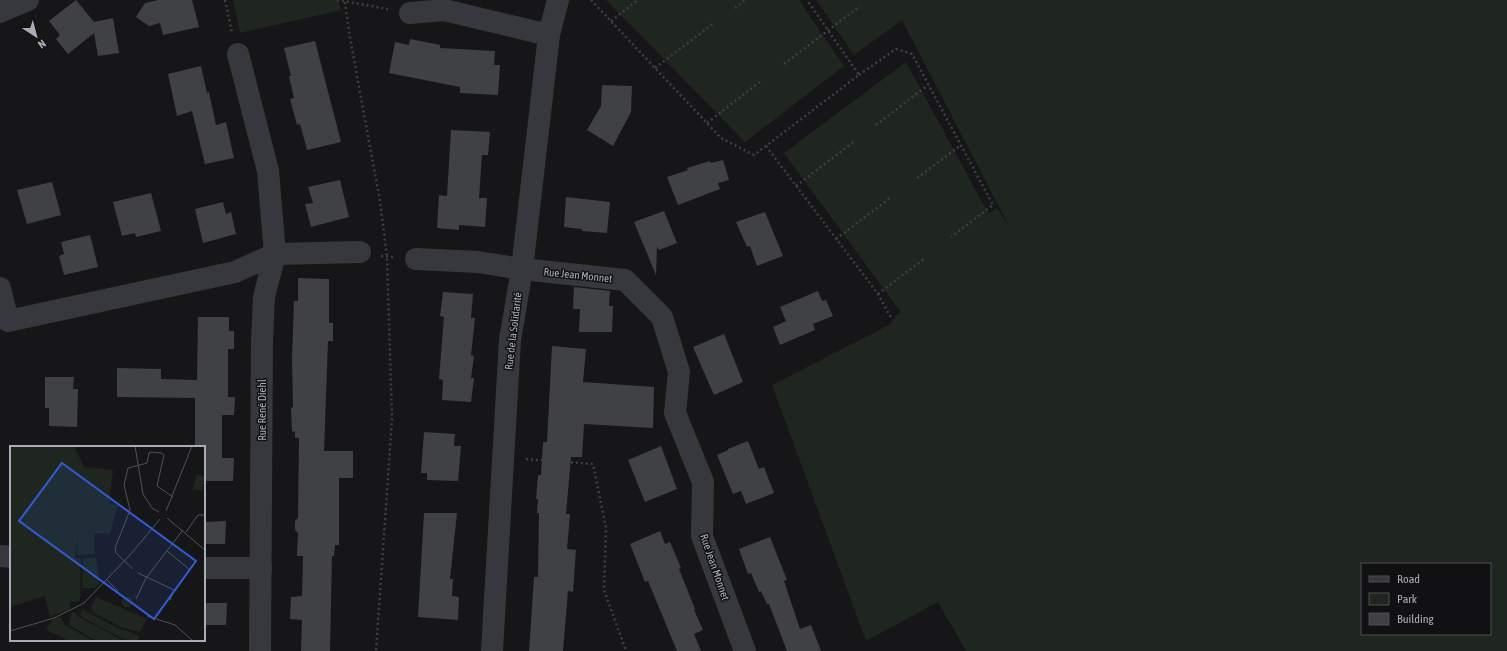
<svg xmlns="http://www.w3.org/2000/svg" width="1507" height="651" font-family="'Asap Condensed',sans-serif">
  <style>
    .green { fill: #1e261f; fill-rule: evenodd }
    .building { fill: #404145 }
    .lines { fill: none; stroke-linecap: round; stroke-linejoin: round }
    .path { stroke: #3d3f44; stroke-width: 2.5; stroke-dasharray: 2 3; stroke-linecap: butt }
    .minor { stroke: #37383d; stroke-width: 22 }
    .labels { text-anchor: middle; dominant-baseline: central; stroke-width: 3; stroke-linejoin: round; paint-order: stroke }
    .street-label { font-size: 11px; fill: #a8adb8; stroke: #111113 }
    .inset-road { fill: none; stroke: #505258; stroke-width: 1 }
    .view { fill: #325cd3; fill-opacity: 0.15; stroke: #325cd3; stroke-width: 2 }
    .inset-edge { fill: none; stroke: #a8adb8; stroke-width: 2 }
  </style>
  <rect width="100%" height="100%" fill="#161618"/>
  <g class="green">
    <polygon points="233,0 339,0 341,10 240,33"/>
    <polygon points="606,0 799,0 844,66 745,142"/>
    <path d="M 816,0 L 1507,0 L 1507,651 L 966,651 L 938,602 L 866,641 L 772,385 L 889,325 L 900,311 L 784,153 L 906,62 L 982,202 L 989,213 L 997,208 L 1009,226 L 902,20 L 854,55 ZM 1362,564 L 1490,564 L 1490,634 L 1362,634 Z"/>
  </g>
  <g class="building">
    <polygon points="76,0 94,22 113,18 119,53 98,56 94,33 68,54 56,39 60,35 49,21"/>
    <polygon points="158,0 192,0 199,27 163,35 160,23 149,26 136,17 145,3"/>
    <polygon points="410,39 440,45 440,48 495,51 494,65 500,65 498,95 460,93 460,87 389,73 395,42 409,45"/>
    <polygon points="315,41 341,142 307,150 300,124 297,125 290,99 294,98 289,76 291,76 284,48"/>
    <polygon points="201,66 207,93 209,92 216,125 226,122 234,158 205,164 192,111 177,116 168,74"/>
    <polygon points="602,85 632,86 631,112 613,146 587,130 601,106"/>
    <polygon points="451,130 490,132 488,155 482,155 479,198 487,198 485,227 459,225 459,230 437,228 439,195 447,196"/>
    <polygon points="723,160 729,180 718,183 720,189 678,205 667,177 688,170 687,168 710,161 711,163"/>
    <polygon points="340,180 349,217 311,227 305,204 313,203 308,187"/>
    <polygon points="52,182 61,215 27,224 17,190"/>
    <polygon points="151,193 161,231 136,237 135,233 122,236 113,202"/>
    <polygon points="566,197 610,202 607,233 582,231 582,229 564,227"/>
    <polygon points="223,202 226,214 231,212 236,234 203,243 195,209"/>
    <polygon points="664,211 677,243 659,250 657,246 656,275 634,222"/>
    <polygon points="765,212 783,256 757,266 750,246 747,247 736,222"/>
    <polygon points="90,235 98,267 64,275 59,256 64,254 61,242"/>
    <polygon points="298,278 329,279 329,323 333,323 333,341 328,341 324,451 353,451 353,478 339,478 339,545 335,545 334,556 332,556 330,651 301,651 302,620 290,619 291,597 302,596 303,556 297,556 298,533 295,530 295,521 298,518 299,438 295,438 295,431 292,432 291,408 293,407 292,360 294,301 298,301"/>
    <polygon points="574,287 610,291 609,306 613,306 612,332 579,332 580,309 573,309"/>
    <polygon points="818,291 822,301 826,300 833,316 813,324 815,330 780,345 773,327 786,321 780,307"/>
    <polygon points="443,292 473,294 471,318 475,318 471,355 474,356 471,378 474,378 471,402 442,400 443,380 439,379 444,317 440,316"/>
    <polygon points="198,317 229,317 229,331 234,331 234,349 228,349 228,397 235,397 234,415 222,415 222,458 234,458 233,481 204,481 204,447 195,447 195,398 117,397 117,368 161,369 161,379 197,380"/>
    <polygon points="724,334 743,382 714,395 693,347"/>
    <polygon points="552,346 586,349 583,382 654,387 653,428 584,424 582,457 571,457 566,514 570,514 567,549 576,550 573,592 568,591 563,651 529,651 534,577 538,577 539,513 537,513 538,499 536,499 538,475 541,475 543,442 547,442"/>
    <polygon points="45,377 74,377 73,389 78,389 77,427 49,426 49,408 45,408"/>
    <polygon points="424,432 455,434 454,446 461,446 458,481 427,480 427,473 421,473"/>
    <polygon points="748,441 759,469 764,467 774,493 746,504 741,491 733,494 717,455 728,450 728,449"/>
    <polygon points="661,446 677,489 645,502 628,460"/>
    <polygon points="424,513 457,513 450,579 453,579 452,596 459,597 458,620 418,617"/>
    <polygon points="226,521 225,544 204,544 204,522"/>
    <polygon points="660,531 665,544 670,542 681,568 679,569 695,609 694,610 703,630 694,634 701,651 677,651 648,581 645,582 630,544"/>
    <polygon points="770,537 787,580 784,581 800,629 811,625 821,651 787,651 769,604 767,604 761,591 759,592 751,573 748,574 739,549"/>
    <polygon points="204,603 227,603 226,625 204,625"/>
  </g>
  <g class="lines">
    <g class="path">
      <polyline points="225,0 232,33"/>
      <polyline points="337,0 388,9"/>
      <polyline points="591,0 721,138 754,155 859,75 807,0"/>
      <polyline points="345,2 350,38 380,201 387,257 392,419 376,651"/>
      <polyline points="735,8 745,0"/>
      <polyline points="611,21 638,0"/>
      <polyline points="784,64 860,6"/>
      <polyline points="655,68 714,23"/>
      <polyline points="859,75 896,49 912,54 993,205 951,237"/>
      <polyline points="707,123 761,81"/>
      <polyline points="876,125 928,85"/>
      <polyline points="766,146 878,294 891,318"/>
      <polyline points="917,178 961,145"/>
      <polyline points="796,186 855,141"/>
      <polyline points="836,239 891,197"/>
      <polyline points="381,256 394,257"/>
      <polyline points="878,294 924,259"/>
      <polyline points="526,459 593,464 606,528 604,590 626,651"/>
    </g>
    <g class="minor">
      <polyline points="0,12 28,0"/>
      <polyline points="410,13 444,10 549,35"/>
      <polyline points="238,54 268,171 275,254 264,297 262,342 260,651"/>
      <polyline points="416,259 478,262 522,269 625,280 662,317 679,372 675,413 703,482 702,536 745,651"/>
      <polyline points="0,288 8,321 235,272 275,254 360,252"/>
      <polyline points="0,556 11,557"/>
      <polyline points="204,568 261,568"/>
      <polyline points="492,651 510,340 522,269 549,35 558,0"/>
    </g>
  </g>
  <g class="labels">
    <g class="street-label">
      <text transform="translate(578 275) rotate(6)">Rue Jean Monnet</text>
      <text transform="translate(513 331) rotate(-83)">Rue de la Solidarité</text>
      <text transform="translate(262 410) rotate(-90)">Rue René Diehl</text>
      <text transform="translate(715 567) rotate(71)">Rue Jean Monnet</text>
    </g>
  </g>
  <g transform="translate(10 446)">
    <rect width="195" height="195" fill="#161618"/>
    <path d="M 0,0 L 64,0 L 74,21 L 103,24 L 99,58 L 108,59 L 100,88 L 84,87 L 84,108 L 67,109 L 68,90 L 65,112 L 71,112 L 70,155 L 60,156 L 60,163 L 40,171 L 35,150 L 0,161 ZM 187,28 L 195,31 L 192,45 L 183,43 ZM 73,112 L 86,112 L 90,137 L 85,142 L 72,142 ZM111.5 156a5.5 5.5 0 1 1 11 0a5.5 5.5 0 1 1-11 0ZM 86,151 L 137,173 L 130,186 L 111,181 L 84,167 L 81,162 ZM 72,163 L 106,181 L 130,190 L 126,195 L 113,193 L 73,172 L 70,169 ZM 64,166 L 69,171 L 114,195 L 88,195 L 81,192 L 59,179 L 61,167 ZM 51,171 L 54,178 L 83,195 L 59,195 L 35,183 L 44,173 Z" fill="#1e261f"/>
    <path class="inset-road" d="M 125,0 L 133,48 L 142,62 L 149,66M 156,65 L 182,0M 157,72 L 195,104M 176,86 L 188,69 L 195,69M 157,105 L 180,124M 123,123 L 106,107 L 105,102 L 120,64 L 114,39 L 118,22 L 137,17 L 139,7 L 142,6 L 151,7 L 154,9 L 147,40 L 163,51M 128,127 L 164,144 L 160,154M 97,134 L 108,145M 126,153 L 136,132 L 173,84M 137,170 L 165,179 L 183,195M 0,185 L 44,172 L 74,157 L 120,109 L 150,73"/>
    <path class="view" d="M 52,17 L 186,115 L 144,173 L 9,75 Z"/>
    <rect width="195" height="195" class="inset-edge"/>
  </g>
  <rect x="1361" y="563" width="130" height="72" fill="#111113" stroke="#4d4f55"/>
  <rect x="1369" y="576" width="20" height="6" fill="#37383d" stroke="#4d4f55"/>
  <text x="1397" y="583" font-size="12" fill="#a8adb8">Road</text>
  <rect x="1369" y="593" width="20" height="12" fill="#1e261f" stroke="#4d4f55"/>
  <text x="1397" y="603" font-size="12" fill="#a8adb8">Park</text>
  <rect x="1369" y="613" width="20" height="12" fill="#404145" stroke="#4d4f55"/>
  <text x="1397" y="623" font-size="12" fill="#a8adb8">Building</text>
  <g transform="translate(36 36) rotate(144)" stroke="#111113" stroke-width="3" paint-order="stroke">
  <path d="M0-3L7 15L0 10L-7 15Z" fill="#a8adb8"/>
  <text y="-6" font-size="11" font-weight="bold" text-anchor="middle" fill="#a8adb8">N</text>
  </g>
</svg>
